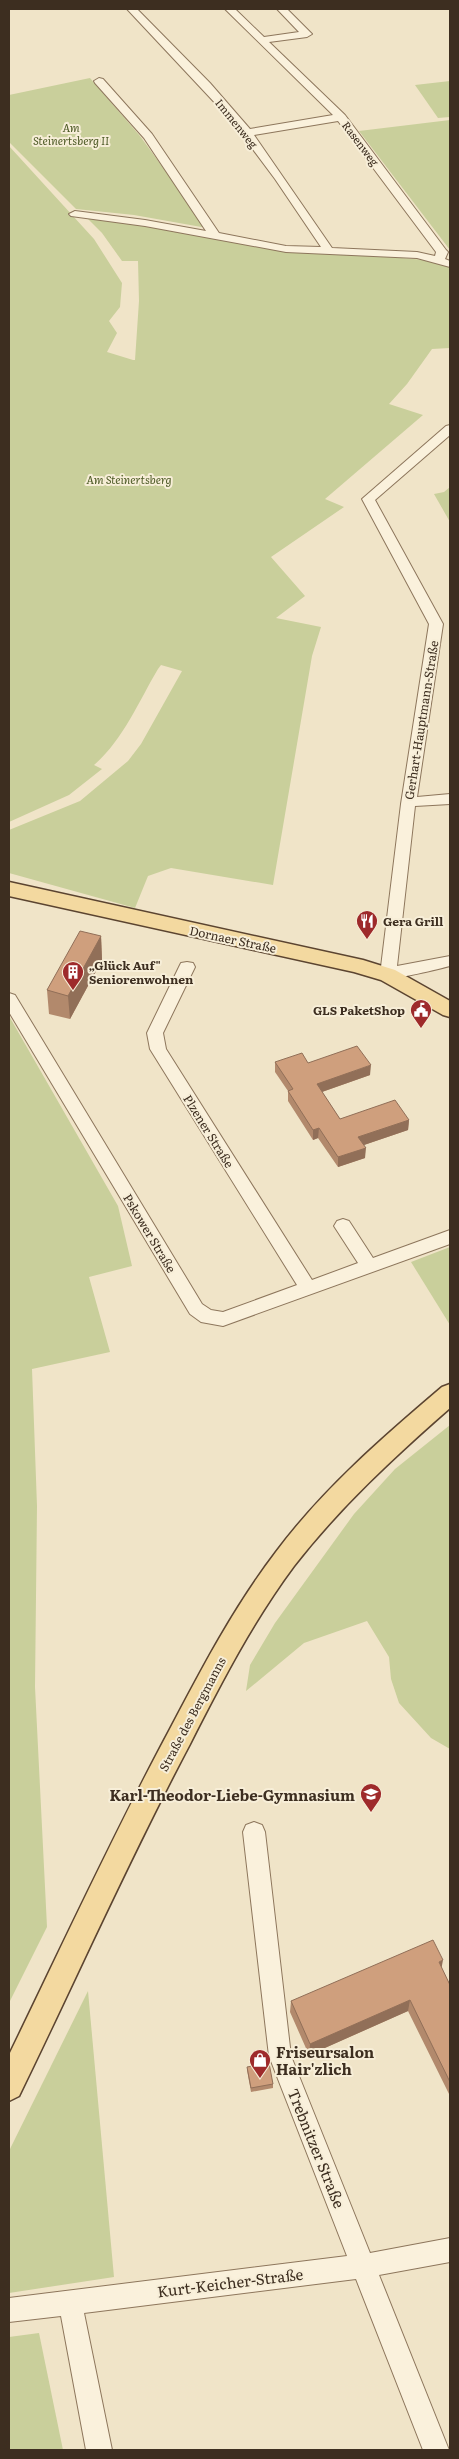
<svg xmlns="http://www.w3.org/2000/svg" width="459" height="2459" font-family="Literata,serif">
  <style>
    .green { fill: #c9cf9b }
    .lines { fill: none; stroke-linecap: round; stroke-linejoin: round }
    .minor-casing { stroke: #8d765c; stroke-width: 2 }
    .major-casing { stroke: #5b4430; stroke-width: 3 }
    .minor { fill: #faf1dc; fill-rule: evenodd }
    .major { fill: #f3d9a0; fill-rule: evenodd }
    .wall { fill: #b2896c }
    .shaded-wall { fill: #916f58 }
    .building { fill: #cf9f7d; stroke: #916f58 }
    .labels { text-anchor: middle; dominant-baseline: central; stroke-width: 4; stroke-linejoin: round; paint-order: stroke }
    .far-street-label { font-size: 11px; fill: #3d2e20; stroke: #f7eed8 }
    .far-park-label { font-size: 11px; font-style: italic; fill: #4d5a26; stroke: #f7eed8 }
    .street-label { font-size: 12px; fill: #3d2e20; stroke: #f7eed8 }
    .poi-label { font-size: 12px; font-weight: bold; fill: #3d2e20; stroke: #f7eed8; text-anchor: start }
    .near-poi-label { font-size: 15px; font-weight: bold; fill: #3d2e20; stroke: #f7eed8; text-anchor: end }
    .near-street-label { font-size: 15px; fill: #3d2e20; stroke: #f7eed8 }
  </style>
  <rect width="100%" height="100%" fill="#f0e4c8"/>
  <g class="green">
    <polygon points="90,78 140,136 207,228 134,215 76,209 9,142 9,95"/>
    <polygon points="450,81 450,117 438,118 415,85"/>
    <polygon points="450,120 450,250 359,131"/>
    <path d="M 9,146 L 94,239 L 122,283 L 120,307 L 109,321 L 117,333 L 107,352 L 133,360 L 135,360 L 139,301 L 138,261 L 122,261 L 102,233 L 86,217 L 140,224 L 250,245 L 300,252 L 352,254 L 426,260 L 450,267 L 450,348 L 432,349 L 407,384 L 389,404 L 423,415 L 325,499 L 344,507 L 271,557 L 305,596 L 276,618 L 321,627 L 312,656 L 273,885 L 171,868 L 148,876 L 135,908 L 9,873 L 9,830 L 80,801 L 128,761 L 141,744 L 182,671 L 161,665 L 158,669 C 139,701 123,740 94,765 L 102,769 L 69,795 L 9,822 Z"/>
    <polygon points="450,487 450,522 434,494 444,492"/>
    <polygon points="9,1016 118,1206 132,1266 89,1277 110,1352 32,1369 37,1506 35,1687 47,1927 9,2003"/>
    <polygon points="450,1247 450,1325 411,1262"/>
    <polygon points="450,1425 450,1749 431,1738 399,1703 391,1679 389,1657 367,1621 304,1643 246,1691 250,1665 275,1623 354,1514 395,1469"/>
    <polygon points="88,1991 114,2277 9,2293 9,2151"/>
    <polygon points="39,2333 63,2450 9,2450 9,2337"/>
  </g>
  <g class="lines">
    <g class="minor-casing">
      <g id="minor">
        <path d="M 127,9 L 137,9 L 210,83 L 250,129 L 333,115 L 225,9 L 235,9 L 264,37 L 299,32 L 277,9 L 287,9 L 312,34 L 307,37 L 269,42 L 345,115 L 446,250 L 448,252 L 445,259 L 450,261 L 450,267 L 417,258 L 286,252 L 145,226 L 71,216 L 69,214 L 75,211 L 145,220 L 206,231 L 144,138 L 95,83 L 94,81 L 99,78 L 103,79 L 152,134 L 219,233 L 286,246 L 321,247 L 275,179 L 231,120 ZM 338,121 L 436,252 L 435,256 L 417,252 L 332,248 L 254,135 Z"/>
        <path d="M 450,425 L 450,435 L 375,500 L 443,624 L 417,797 L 450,794 L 450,804 L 415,806 L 397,966 L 450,956 L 450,966 C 439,969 389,981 382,979 L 380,975 L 401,804 L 429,624 L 362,499 L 446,426 Z"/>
        <polygon points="187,962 193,963 195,967 163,1033 166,1049 312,1280 358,1263 334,1226 337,1221 343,1219 349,1221 373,1258 450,1230 450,1244 223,1326 201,1322 190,1314 9,1012 9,993 15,995 202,1304 211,1310 223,1312 297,1285 150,1049 147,1033 179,967 181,963"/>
        <polygon points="254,1822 262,1825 265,1832 291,2056 370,2253 450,2238 450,2262 379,2275 449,2450 423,2450 356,2279 84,2313 112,2450 86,2450 61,2316 9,2322 9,2298 347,2256 269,2056 243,1832 246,1825"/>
      </g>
    </g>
    <g class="major-casing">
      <g id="major">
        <polygon points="9,882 363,960 395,970 450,1001 450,1017 443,1015 381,980 354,972 9,896"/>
        <path d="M 450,1384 L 450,1408 C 394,1457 340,1507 294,1566 C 253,1621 221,1683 190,1744 C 129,1859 76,1979 19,2096 L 9,2101 L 9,2055 C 62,1946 113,1835 170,1729 C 202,1668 234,1607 276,1552 C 323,1489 382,1438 442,1387 Z"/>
      </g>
    </g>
    <use href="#minor" class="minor"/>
    <use href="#major" class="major"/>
  </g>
  <g class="wall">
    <polygon points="101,936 102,960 70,1019 49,1014 47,990"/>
    <polygon points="275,1062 308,1063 370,1075 322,1092 340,1119 409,1120 408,1130 364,1145 365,1158 338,1167 318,1138 313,1140 288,1101 288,1091 275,1072"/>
    <polygon points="441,1968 450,1985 450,2096 408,2011 309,2055 290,2012 291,2001"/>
    <polygon points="247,2067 273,2084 273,2088 251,2092 247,2070"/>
  </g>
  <g class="shaded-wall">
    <polygon points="101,936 102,960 70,1019 68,996"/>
    <polygon points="371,1065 370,1075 316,1094 317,1084"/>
    <polygon points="409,1120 408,1130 358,1147 358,1137"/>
    <polygon points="319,1128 318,1138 313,1140 313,1130"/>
    <polygon points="366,1148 365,1158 338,1167 338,1157"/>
    <polygon points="443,1960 441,1971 439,1962"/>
    <polygon points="410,2000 408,2011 309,2055 310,2044"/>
  </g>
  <g class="building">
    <polygon points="80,931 101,936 68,996 47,990"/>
    <polygon points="357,1046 371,1065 317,1084 340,1119 395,1100 409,1120 358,1137 366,1148 338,1157 319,1128 313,1130 288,1091 293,1089 275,1062 302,1053 308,1063"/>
    <polygon points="433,1940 443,1960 439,1962 450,1985 450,2082 410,2000 310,2044 291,2001"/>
    <polygon points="269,2063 273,2084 251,2088 247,2067"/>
  </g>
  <defs>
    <g id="restaurant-pin" transform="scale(1.125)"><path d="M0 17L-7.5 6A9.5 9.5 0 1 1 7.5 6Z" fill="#9e2a2b" stroke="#f7eed8"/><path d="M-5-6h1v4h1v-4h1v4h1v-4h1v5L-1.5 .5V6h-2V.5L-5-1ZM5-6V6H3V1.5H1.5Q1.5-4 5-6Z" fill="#fff"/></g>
    <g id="building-pin" transform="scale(1.125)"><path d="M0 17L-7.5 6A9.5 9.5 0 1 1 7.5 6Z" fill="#9e2a2b" stroke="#f7eed8"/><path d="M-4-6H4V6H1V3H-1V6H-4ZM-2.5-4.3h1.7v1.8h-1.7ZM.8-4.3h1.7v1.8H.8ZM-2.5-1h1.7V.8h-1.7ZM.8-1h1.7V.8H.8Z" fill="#fff"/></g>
    <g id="civic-pin" transform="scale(1.125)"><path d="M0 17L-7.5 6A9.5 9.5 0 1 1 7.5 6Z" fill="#9e2a2b" stroke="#f7eed8"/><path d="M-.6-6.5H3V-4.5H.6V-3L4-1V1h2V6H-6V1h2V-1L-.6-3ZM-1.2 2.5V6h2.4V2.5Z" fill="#fff"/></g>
    <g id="school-pin" transform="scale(1.125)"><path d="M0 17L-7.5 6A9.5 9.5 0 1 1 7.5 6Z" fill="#9e2a2b" stroke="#f7eed8"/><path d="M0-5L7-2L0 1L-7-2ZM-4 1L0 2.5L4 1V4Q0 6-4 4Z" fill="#fff"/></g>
    <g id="shop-pin" transform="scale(1.125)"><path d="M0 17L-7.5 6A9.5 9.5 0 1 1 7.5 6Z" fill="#9e2a2b" stroke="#f7eed8"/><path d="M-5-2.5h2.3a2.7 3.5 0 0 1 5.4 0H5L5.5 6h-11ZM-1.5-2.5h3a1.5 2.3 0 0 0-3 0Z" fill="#fff"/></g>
  </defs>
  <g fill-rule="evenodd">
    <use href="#restaurant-pin" x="367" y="921"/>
    <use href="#building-pin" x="73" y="972"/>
    <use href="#civic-pin" x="421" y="1010"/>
    <use href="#school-pin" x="371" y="1794"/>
    <use href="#shop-pin" x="260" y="2060"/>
  </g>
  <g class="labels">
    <g class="far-street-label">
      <text transform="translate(237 123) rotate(51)">Immenweg</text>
      <text transform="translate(361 143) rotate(53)">Rasenweg</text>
    </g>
    <g class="far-park-label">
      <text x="71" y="127">Am<tspan x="71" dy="13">Steinertsberg II</tspan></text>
      <text x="129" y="479">Am Steinertsberg</text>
    </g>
    <g class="street-label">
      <text transform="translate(421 720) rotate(-81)">Gerhart-Hauptmann-Straße</text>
      <text transform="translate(233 939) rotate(12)">Dornaer Straße</text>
      <text transform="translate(209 1131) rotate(58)">Plzener Straße</text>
      <text transform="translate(150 1233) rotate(59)">Pskower Straße</text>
      <text transform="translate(192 1714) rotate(-62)">Straße des Bergmanns</text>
    </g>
    <g class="poi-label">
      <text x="383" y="921">Gera Grill</text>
      <text x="89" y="965">„Glück Auf"<tspan x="89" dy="14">Seniorenwohnen</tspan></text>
      <text x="405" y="1010" text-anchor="end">GLS PaketShop</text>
    </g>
    <g class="near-poi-label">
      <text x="355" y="1794">Karl-Theodor-Liebe-Gymnasium</text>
      <text x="276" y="2051" text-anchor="start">Friseursalon<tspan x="276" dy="17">Hair'zlich</tspan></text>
    </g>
    <g class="near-street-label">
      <text transform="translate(317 2148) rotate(68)">Trebnitzer Straße</text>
      <text transform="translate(230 2282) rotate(-7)">Kurt-Keicher-Straße</text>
    </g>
  </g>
  <rect width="459" height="2459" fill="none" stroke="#3d2e20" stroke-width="20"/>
</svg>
